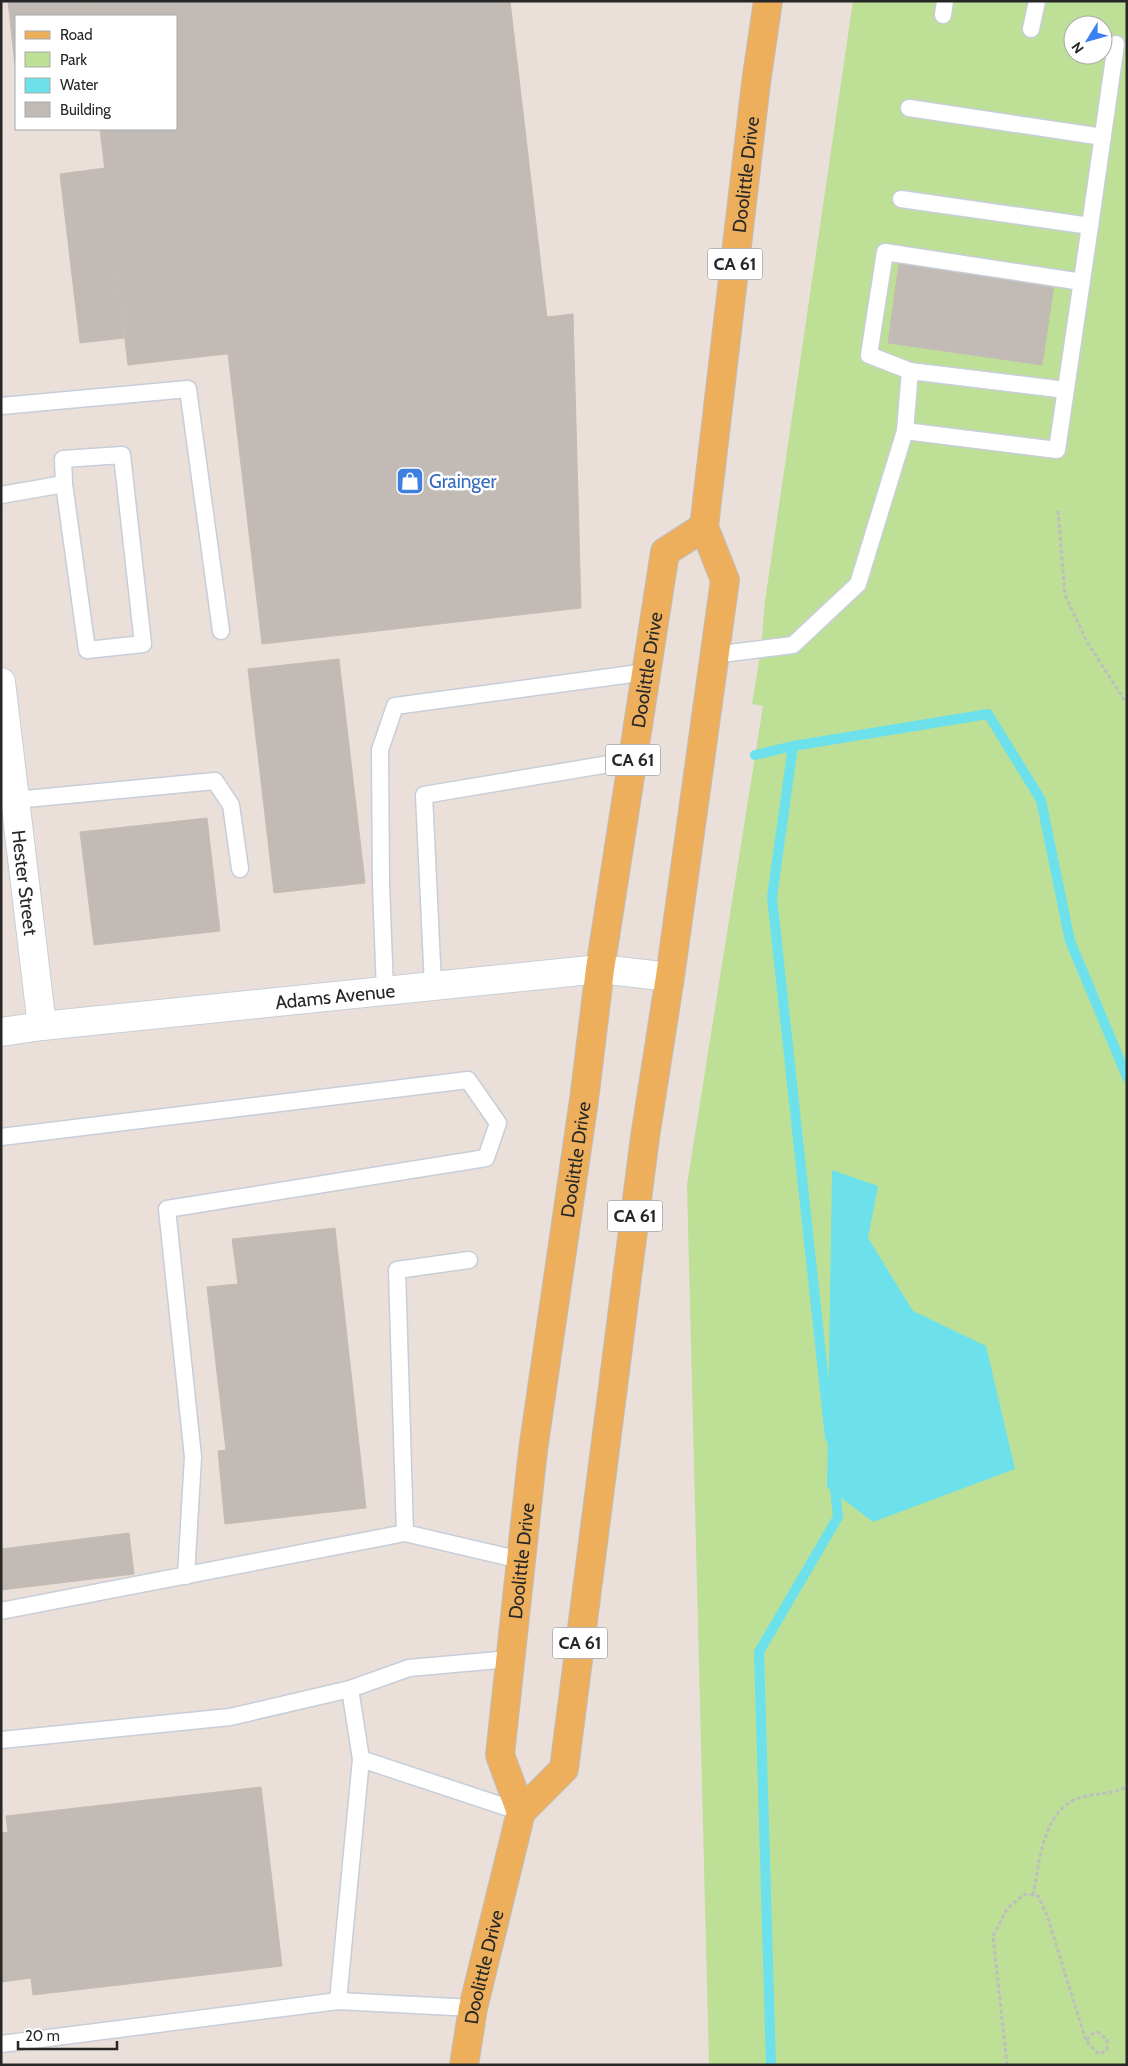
<svg xmlns="http://www.w3.org/2000/svg" width="1128" height="2066" font-family="Cabin,sans-serif">
  <style>
    .green { fill: #bde096; fill-rule: evenodd }
    .water { fill: #6de1eb }
    .lines { fill: none; stroke-linecap: round; stroke-linejoin: round }
    .stream { stroke: #6de1eb; stroke-width: 10 }
    .building { fill: #c2bbb5; stroke: #c5bbb3 }
    .lane-casing { stroke: #c7ced9; stroke-width: 19 }
    .street-casing { stroke: #c7ced9; stroke-width: 30 }
    .primary-casing { stroke: #bebebe; stroke-width: 30 }
    .path { stroke: #bebebe; stroke-width: 3; stroke-dasharray: 4 2.5; stroke-linecap: butt }
    .lane { stroke: #fff; stroke-width: 16 }
    .street { stroke: #fff; stroke-width: 28 }
    .primary { stroke: #edaf5b; stroke-width: 28 }
    .labels { text-anchor: middle; dominant-baseline: central; stroke-width: 5; stroke-linejoin: round; paint-order: stroke }
    .shield { fill: #fff; stroke: #686868; stroke-width: 1 }
    .shield-label { font-size: 18px; font-weight: bold; fill: #272727 }
    .street-label { font-size: 19px; fill: #272727; stroke: #fff }
    .shop-label { font-size: 19px; fill: #366cbe; stroke: #fff; text-anchor: start }
  </style>
  <rect width="100%" height="100%" fill="#eadfd9"/>
  <path class="green" d="M 853,1 L 1127,1 L 1127,2065 L 709,2065 L 687,1185 L 763,706 L 752,704 L 761,649 L 765,601 ZM 1073,25 L 1103,25 L 1103,55 L 1073,55 Z"/>
  <polygon class="water" points="832,1170 878,1186 868,1238 913,1311 986,1346 1015,1469 873,1522 827,1487"/>
  <g class="lines">
    <g class="stream">
      <polyline points="755,755 793,746"/>
      <polyline points="830,1438 772,897 793,746 988,714 1041,800 1070,941 1127,1077"/>
      <polyline points="771,2065 759,1652 838,1517 834,1480"/>
    </g>
  </g>
  <g class="building">
    <polygon points="8,1 85,1 87,16 16,16 16,74"/>
    <polygon points="85,1 510,1 547,318 128,365 100,129 176,129 176,16 87,16"/>
    <polygon points="105,168 124,338 80,343 60,174"/>
    <polygon points="899,263 1054,285 1042,365 888,343"/>
    <polygon points="573,314 581,608 262,644 228,354"/>
    <polygon points="339,659 365,883 274,893 248,669"/>
    <polygon points="207,818 220,931 94,945 80,832"/>
    <polygon points="335,1228 366,1508 225,1524 218,1451 226,1450 207,1287 238,1284 232,1239"/>
    <polygon points="129,1533 134,1574 1,1590 1,1549"/>
    <polygon points="261,1787 282,1966 33,1995 31,1978 1,1982 1,1833 8,1832 6,1816"/>
  </g>
  <g class="lines">
    <g class="lane-casing">
      <g id="lane">
        <polyline points="943,15 945,1"/>
        <polyline points="1031,29 1037,1"/>
        <polyline points="909,108 1103,137"/>
        <polyline points="901,199 1090,226 1116,44"/>
        <polyline points="910,371 869,355 885,252 1082,282"/>
        <polyline points="1066,390 910,371 905,431 1057,450 1090,226"/>
        <polyline points="1,406 188,389 221,631"/>
        <polygon points="122,455 143,644 87,650 64,484 63,459"/>
        <polyline points="1,495 64,484"/>
        <polyline points="714,655 793,645 858,584 905,431"/>
        <polyline points="15,800 215,781 231,805 240,869"/>
        <polyline points="433,985 424,795 633,760"/>
        <polyline points="385,991 381,884 380,750 395,706 647,672"/>
        <polyline points="1,1137 468,1080 498,1123 486,1158 167,1209 193,1457 186,1576"/>
        <polyline points="405,1533 397,1270 469,1260"/>
        <polyline points="1,1611 405,1533 521,1560"/>
        <polyline points="350,1689 409,1668 510,1659"/>
        <polyline points="1,1740 230,1717 350,1689 361,1759 521,1812"/>
        <polyline points="338,2001 361,1759"/>
        <polyline points="1,2044 338,2001 473,2008"/>
      </g>
    </g>
    <g class="street-casing">
      <g id="street">
        <path id="s1" d="M 1,682 L 42,1026"/>
        <path id="s2" d="M 1,1032 L 42,1026 L 600,969 L 670,977"/>
      </g>
    </g>
    <g class="primary-casing">
      <g id="primary">
        <path id="s3" d="M 521,1812 L 500,1755 L 533,1450 L 584,1100 L 600,969 L 665,552 L 704,527"/>
        <path id="s4" d="M 464,2065 L 473,2008 L 521,1812 L 564,1769 L 645,1137 L 670,977 L 725,580 L 704,527 L 756,83 L 768,1"/>
      </g>
    </g>
    <g class="path">
      <polyline points="1058,511 1065,595 1087,642 1127,704"/>
      <path d="M 1033,1895 C 1040,1862 1042,1808 1082,1797 C 1098,1793 1112,1794 1127,1787"/>
      <polyline points="1007,2065 993,1936 1007,1909 1024,1894 1038,1896 1047,1915 1086,2041 1099,2054 1107,2050 1107,2040 1098,2032 1092,2034 1086,2041"/>
    </g>
    <use href="#lane" class="lane"/>
    <use href="#street" class="street"/>
    <use href="#primary" class="primary"/>
  </g>
  <defs>
    <g id="shop-square" transform="scale(1.4375)"><rect x="-9" y="-9" width="18" height="18" rx="4" fill="#3f7fe0" stroke="#fff"/><path d="M-5-2.5h2.3a2.7 3.5 0 0 1 5.4 0H5L5.5 6h-11ZM-1.5-2.5h3a1.5 2.3 0 0 0-3 0Z" fill="#fff"/></g>
  </defs>
  <g fill-rule="evenodd">
    <use href="#shop-square" x="410" y="481"/>
  </g>
  <g class="labels">
    <g class="shield">
      <rect x="707.5" y="248.5" width="55" height="31" rx="4"/>
      <rect x="605.5" y="744.5" width="55" height="31" rx="4"/>
      <rect x="607.5" y="1200.5" width="55" height="31" rx="4"/>
      <rect x="552.5" y="1627.5" width="55" height="31" rx="4"/>
    </g>
    <g class="shield-label">
      <text x="735" y="264">CA 61</text>
      <text x="633" y="760">CA 61</text>
      <text x="635" y="1216">CA 61</text>
      <text x="580" y="1643">CA 61</text>
    </g>
    <g class="street-label">
      <text stroke="none"><textPath href="#s4" startOffset="1932">Doolittle Drive</textPath></text>
      <text stroke="none"><textPath href="#s3" startOffset="1156">Doolittle Drive</textPath></text>
      <text stroke="none"><textPath href="#s1" startOffset="202">Hester Street</textPath></text>
      <text stroke="none"><textPath href="#s2" startOffset="336">Adams Avenue</textPath></text>
      <text stroke="none"><textPath href="#s3" startOffset="661">Doolittle Drive</textPath></text>
      <text stroke="none"><textPath href="#s3" startOffset="256">Doolittle Drive</textPath></text>
      <text stroke="none"><textPath href="#s4" startOffset="100">Doolittle Drive</textPath></text>
    </g>
    <g class="shop-label">
      <text x="429" y="481">Grainger</text>
    </g>
  </g>
  <rect width="1128" height="2066" fill="none" stroke="#272727" stroke-width="5"/>
  <rect x="15" y="15" width="162" height="115" fill="#ffffff" stroke="#a9a9a9"/>
  <rect x="25" y="31" width="25" height="8" fill="#edaf5b" stroke="#a9a9a9"/>
  <text x="60" y="40" font-size="15" fill="#272727">Road</text>
  <rect x="25" y="52" width="25" height="15" fill="#bde096" stroke="#a9a9a9"/>
  <text x="60" y="65" font-size="15" fill="#272727">Park</text>
  <rect x="25" y="78" width="25" height="15" fill="#6de1eb" stroke="#a9a9a9"/>
  <text x="60" y="90" font-size="15" fill="#272727">Water</text>
  <rect x="25" y="102" width="25" height="15" fill="#c2bbb5" stroke="#a9a9a9"/>
  <text x="60" y="115" font-size="15" fill="#272727">Building</text>
  <g transform="translate(1088 40) rotate(233)"><circle r="24" fill="#ffffff" stroke="#a9a9a9"/>
  <path d="M0-4L9 19L0 12L-9 19Z" fill="#3b80f5"/>
  <text y="-8" font-size="14" font-weight="bold" text-anchor="middle" fill="#272727">N</text>
  </g>
  <path d="M18 2041v8h99v-8" fill="none" stroke="#272727" stroke-width="2.5"/>
  <text x="25" y="2041" font-size="15" fill="#272727" stroke="#ffffff" stroke-width="4" paint-order="stroke">20 m</text>
</svg>
